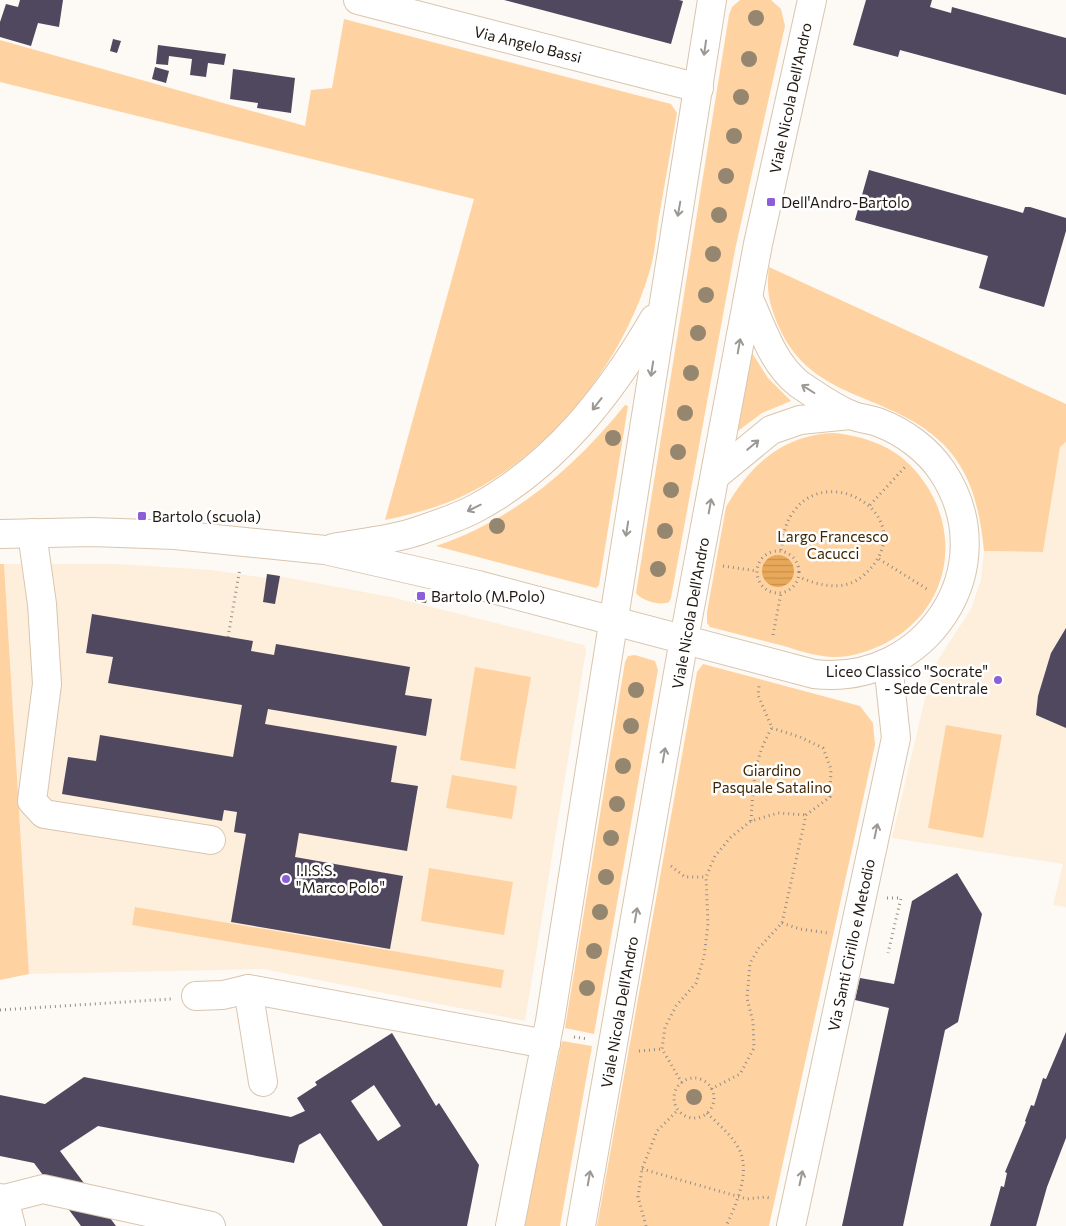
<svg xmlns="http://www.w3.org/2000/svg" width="1066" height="1226" font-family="Commissioner,sans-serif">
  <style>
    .built { fill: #feefdd }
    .green { fill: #ffd3a1 }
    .water { fill: url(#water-rules) }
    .building { fill: #4f485f; fill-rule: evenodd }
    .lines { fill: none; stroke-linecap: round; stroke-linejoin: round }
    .minor-casing { stroke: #d9c5af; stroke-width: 30 }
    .path { stroke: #938d87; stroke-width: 3; stroke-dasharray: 1 4; stroke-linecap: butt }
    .minor { stroke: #fff; stroke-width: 28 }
    .tree { fill: #95866f }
    .oneway { stroke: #9b9894 }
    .poi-dot { fill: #8c5ed8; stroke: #fff; stroke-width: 2 }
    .labels { text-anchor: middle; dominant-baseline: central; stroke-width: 5; stroke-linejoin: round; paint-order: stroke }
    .street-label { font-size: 15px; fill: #201911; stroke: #fff }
    .poi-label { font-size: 15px; fill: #201911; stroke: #fff; text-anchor: start }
    .park-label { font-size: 15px; fill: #402703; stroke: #fff }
  </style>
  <defs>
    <pattern id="water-rules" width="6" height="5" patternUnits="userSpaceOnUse" patternTransform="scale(1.25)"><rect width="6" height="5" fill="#e8a859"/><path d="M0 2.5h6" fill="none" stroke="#c7904c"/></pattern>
  </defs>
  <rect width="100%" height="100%" fill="#fdf9f4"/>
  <g class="built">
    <polygon points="1066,442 1066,907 1053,905 1063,864 892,838 932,669 971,609 981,580 984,551 1043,552 1060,447"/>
    <polygon points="4,564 117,564 211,570 267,578 267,574 391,597 584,645 586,650 525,1021 263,969 29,974"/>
  </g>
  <g class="green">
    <path d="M 740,0 L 771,0 L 781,9 L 785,26 L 735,250 L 671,598 L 669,602 C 661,606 642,601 636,593 L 729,15 L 732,7 Z"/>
    <path d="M 344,19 L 671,104 L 677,113 C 671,148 665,183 659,217 C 656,235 655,253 650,270 C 623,364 546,461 454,500 C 432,509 409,515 385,520 L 474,199 L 0,82 L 0,40 L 305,126 L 311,90 L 332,88 Z"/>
    <path d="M 769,267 L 1066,404 L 1066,442 L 1060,447 L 1043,552 L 984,551 C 980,511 972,473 943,444 C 890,391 811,403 778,325 C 769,303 766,291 769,267 Z"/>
    <polygon points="752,353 768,378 791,401 762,413 738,431"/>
    <path d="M 625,405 L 628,406 L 599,585 L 596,588 L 436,546 C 514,520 574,468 625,405 Z"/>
    <path d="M 834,433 C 861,436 889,444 909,464 C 964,518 957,606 886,643 C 870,651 850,658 832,657 C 816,656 799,651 784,646 C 759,640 735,633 710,627 L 707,623 L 707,612 L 726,507 C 751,464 783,435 834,433 Z"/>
    <polygon points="0,564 4,564 29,974 0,980"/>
    <polygon points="635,655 655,661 658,670 594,1034 565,1028 625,662 628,656"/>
    <polygon points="703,664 860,706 873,723 875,745 769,1226 597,1226 697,672"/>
    <polygon points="475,667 531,677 515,769 460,760"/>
    <polygon points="946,725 1002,735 983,838 928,828"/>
    <polygon points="452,775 517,786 512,819 446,808"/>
    <polygon points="429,868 513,882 504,935 421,921"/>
    <polygon points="135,907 504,970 501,988 132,925"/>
    <polygon points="562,1041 592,1046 560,1226 524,1226"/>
  </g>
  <circle class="water" cx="778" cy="571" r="16"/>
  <g class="building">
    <polygon points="20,0 63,0 59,27 38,23 31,46 0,37 0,22 6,4 18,7"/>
    <polygon points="504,0 679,0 683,1 671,44"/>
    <polygon points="866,0 932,0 930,7 951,13 952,7 1066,38 1066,95 900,50 898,57 853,45"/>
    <polygon points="113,39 121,41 117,53 110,51"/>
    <polygon points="158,45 226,54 224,65 208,63 206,77 190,75 192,59 169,56 168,65 156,64"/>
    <polygon points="155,67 169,71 166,83 152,79"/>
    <polygon points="233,69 295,78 291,113 257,108 258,103 230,99"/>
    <polygon points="869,170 1023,213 1025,207 1030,207 1066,218 1066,231 1044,307 979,288 988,256 855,220"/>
    <polygon points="267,574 280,576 275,604 263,602"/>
    <polygon points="416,596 427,599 426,603 415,601"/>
    <polygon points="92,614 253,641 251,651 274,655 276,644 410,667 405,695 432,699 426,736 268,709 265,724 397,746 391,782 418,786 407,851 299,833 295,857 403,876 390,949 231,922 246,834 234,832 237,812 224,810 222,821 62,794 68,757 96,761 100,735 233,757 242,705 108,683 113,657 86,653"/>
    <polygon points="1066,628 1066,728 1036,715 1038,696 1051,653"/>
    <polygon points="957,873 982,914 958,1022 945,1030 903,1226 842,1226 889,1008 855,1000 860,978 894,984 912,901"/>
    <polygon points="1066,1032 1066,1138 1047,1187 1036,1226 990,1226 1001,1186 1004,1187 1007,1173 1005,1172 1026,1122 1025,1121 1031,1105 1034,1106 1043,1078 1046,1079"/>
    <path d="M 392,1033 L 436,1106 L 439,1103 L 479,1165 L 467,1226 L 383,1226 L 320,1133 L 299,1145 L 294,1163 L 98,1126 L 60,1151 L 116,1226 L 81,1226 L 34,1163 L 0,1156 L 0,1095 L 45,1104 L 84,1077 L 291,1117 L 305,1111 L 297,1098 L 317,1085 L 315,1082 ZM 374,1085 L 401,1126 L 378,1141 L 351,1101 Z"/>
  </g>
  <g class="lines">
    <g class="minor-casing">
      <g id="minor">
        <polyline points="358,0 699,88"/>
        <polyline points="715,476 771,430 800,420 850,415"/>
        <polyline points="32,533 42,604 47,684 32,801 44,814 211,840"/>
        <path d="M 0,534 L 92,532 L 175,535 L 325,550 L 478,585 L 814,674 C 926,687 1006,567 942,471 C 928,450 904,432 880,423 C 871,419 860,419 851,415 C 836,409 812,393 799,384 C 772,363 762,327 748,297"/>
        <path d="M 333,548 C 360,543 390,540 415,532 C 435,525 458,518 476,508 C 554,466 610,395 654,319"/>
        <polyline points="248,989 263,1082"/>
        <polyline points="196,996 223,995 248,989 546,1044"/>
        <polyline points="0,1198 4,1199 11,1226"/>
        <polyline points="4,1199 43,1189 211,1226"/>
        <polyline points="510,1226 550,1021 712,0"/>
        <polyline points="581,1226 684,639 758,244 812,0"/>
        <polyline points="791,1226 896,738 888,663"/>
      </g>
    </g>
    <g class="path">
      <polyline points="870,505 905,467"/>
      <path d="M 781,550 C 783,541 784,529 788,521 C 820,453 928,517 864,575 C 845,592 820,586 799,577"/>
      <circle cx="778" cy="572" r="21"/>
      <polyline points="879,559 927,589"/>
      <polyline points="723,566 757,571"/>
      <polyline points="773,635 781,593"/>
      <polyline points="228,637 240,568"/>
      <path d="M 751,821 C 753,788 754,756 772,728 L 758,695 L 759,686"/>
      <polyline points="671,866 685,877 706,877"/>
      <polyline points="887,898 901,898 888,953"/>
      <polyline points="782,923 800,929 828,933"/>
      <polyline points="0,1010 171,999"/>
      <polyline points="574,1037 588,1039"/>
      <polyline points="639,1051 662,1049"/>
      <circle cx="694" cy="1098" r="20"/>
      <polyline points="682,1083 662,1049 665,1027 676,1006 696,983 704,957 708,924 706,877 715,856 731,837 751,821 778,813 806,815"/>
      <polyline points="711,1089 740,1074 754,1048 753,1022 747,998 750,963 759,948 782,923 806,815 830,797 831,769 823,748 800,737 772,728"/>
      <path d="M 707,1113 C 719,1125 733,1136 740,1151 C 750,1174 736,1205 726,1226"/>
      <polyline points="642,1169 747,1199 765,1197 770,1198"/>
      <polyline points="646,1226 638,1197 642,1169 657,1131 678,1110"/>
    </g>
    <use href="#minor" class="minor"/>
  </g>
  <g class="tree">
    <circle cx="756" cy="18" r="8"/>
    <circle cx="749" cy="59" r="8"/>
    <circle cx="741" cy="97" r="8"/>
    <circle cx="734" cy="136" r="8"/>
    <circle cx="726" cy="176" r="8"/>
    <circle cx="719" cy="215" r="8"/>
    <circle cx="713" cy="254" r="8"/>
    <circle cx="706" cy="295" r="8"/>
    <circle cx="698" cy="333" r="8"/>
    <circle cx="691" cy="373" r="8"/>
    <circle cx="685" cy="413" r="8"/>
    <circle cx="613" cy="438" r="8"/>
    <circle cx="678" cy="452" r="8"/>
    <circle cx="671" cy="490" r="8"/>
    <circle cx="497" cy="526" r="8"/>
    <circle cx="665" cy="531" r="8"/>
    <circle cx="658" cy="569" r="8"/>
    <circle cx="636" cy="690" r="8"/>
    <circle cx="631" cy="726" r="8"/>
    <circle cx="623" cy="766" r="8"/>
    <circle cx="617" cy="804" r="8"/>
    <circle cx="611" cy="838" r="8"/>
    <circle cx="606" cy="877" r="8"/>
    <circle cx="600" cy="912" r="8"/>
    <circle cx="594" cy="951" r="8"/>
    <circle cx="587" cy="988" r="8"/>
    <circle cx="694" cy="1097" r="8"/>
  </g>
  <defs><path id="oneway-shaft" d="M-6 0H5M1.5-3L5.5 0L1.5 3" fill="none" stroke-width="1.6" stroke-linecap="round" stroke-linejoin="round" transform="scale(1.25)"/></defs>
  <g class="oneway">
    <use href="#oneway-shaft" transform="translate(705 48) rotate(98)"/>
    <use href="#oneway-shaft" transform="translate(679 209) rotate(100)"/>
    <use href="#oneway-shaft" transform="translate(739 346) rotate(-80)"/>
    <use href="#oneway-shaft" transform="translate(652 369) rotate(99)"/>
    <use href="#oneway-shaft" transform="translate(808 389) rotate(-148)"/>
    <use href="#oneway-shaft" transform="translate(597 404) rotate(128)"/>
    <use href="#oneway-shaft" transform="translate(753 445) rotate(-40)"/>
    <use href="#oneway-shaft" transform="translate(710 506) rotate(-80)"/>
    <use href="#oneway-shaft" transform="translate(474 508) rotate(154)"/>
    <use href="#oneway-shaft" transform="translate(627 529) rotate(99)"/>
    <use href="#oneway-shaft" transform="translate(664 755) rotate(-80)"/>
    <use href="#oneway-shaft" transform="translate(876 831) rotate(-78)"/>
    <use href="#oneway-shaft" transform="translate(636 915) rotate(-80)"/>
    <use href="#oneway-shaft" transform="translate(589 1178) rotate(-80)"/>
    <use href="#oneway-shaft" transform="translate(801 1178) rotate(-78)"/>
  </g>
  <g class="poi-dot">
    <rect x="766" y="197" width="10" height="10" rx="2.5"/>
    <rect x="137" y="511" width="10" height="10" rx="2.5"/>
    <rect x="416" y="591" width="10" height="10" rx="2.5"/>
    <circle cx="998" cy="680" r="5"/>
    <circle cx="286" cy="879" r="5"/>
  </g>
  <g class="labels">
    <g class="street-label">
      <text transform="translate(528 44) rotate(14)">Via Angelo Bassi</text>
      <text transform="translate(790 98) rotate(-78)">Viale Nicola Dell'Andro</text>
      <text transform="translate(690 613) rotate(-80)">Viale Nicola Dell'Andro</text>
      <text transform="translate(851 945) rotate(-78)">Via Santi Cirillo e Metodio</text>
      <text transform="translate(619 1012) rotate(-80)">Viale Nicola Dell'Andro</text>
    </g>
    <g class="poi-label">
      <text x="781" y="202">Dell'Andro-Bartolo</text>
      <text x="152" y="516">Bartolo (scuola)</text>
      <text x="431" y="596">Bartolo (M.Polo)</text>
      <text x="988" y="671" text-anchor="end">Liceo Classico "Socrate"<tspan x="988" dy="17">- Sede Centrale</tspan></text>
      <text x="296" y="870">I.I.S.S.<tspan x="296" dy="17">"Marco Polo"</tspan></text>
    </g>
    <g class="park-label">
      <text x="833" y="536">Largo Francesco<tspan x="833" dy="17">Cacucci</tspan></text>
      <text x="772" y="770">Giardino<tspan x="772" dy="17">Pasquale Satalino</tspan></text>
    </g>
  </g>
</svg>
